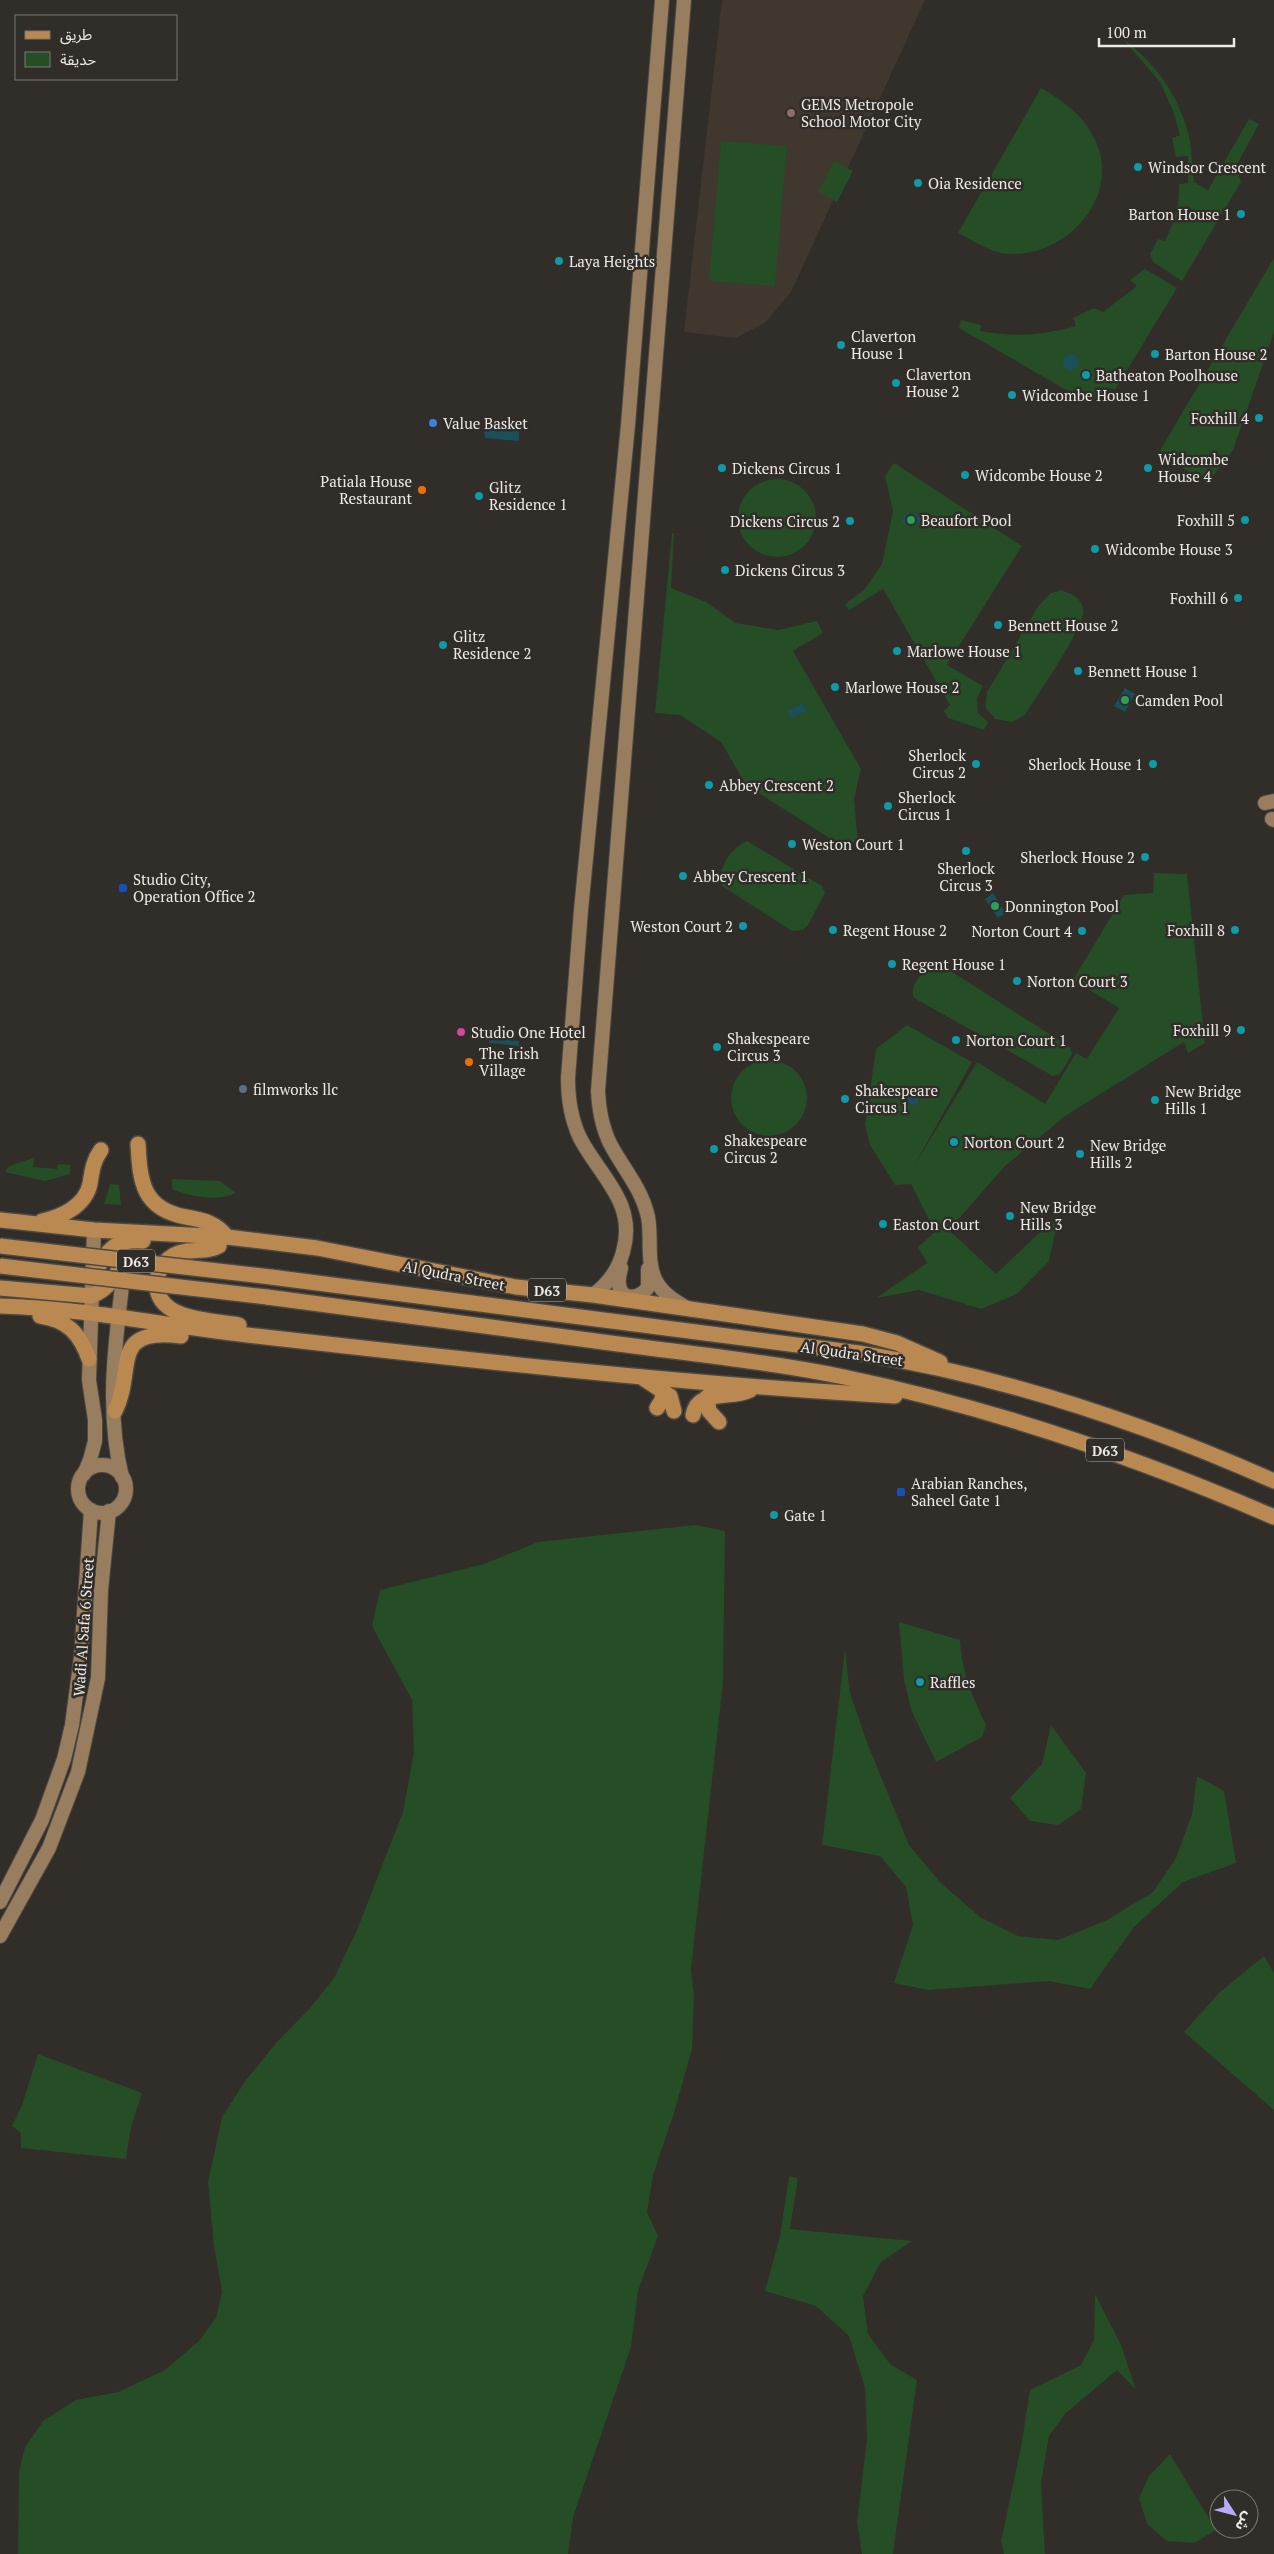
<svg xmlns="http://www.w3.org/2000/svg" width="1274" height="2554" font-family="'PT Serif','Noto Sans Arabic',serif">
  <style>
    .built { fill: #40372e }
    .green { fill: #254d26 }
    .water { fill: #1b4f5a }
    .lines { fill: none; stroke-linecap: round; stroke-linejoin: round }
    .secondary-casing { stroke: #4c4844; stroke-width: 16 }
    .primary-casing { stroke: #4c4844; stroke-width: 18 }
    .secondary { stroke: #987d5e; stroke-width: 14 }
    .primary { stroke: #ba8951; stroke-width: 15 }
    .primary-bridge-casing { stroke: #4c4844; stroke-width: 18; stroke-linecap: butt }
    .primary-bridge { stroke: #ba8951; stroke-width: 15 }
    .education-dot { fill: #8d6e63; stroke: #312d28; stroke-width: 2 }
    .culture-dot { fill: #0f9aa8; stroke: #312d28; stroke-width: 2 }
    .shop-dot { fill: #3f7fe0; stroke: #312d28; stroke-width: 2 }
    .food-dot { fill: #e8710a; stroke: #312d28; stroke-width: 2 }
    .leisure-dot { fill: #2e9e5b; stroke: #312d28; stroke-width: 2 }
    .transit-dot { fill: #1a4fb4; stroke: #312d28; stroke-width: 2 }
    .hotel-dot { fill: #d1479c; stroke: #312d28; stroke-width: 2 }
    .service-dot { fill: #5c6f8a; stroke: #312d28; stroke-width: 2 }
    .labels { text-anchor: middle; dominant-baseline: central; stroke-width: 5; stroke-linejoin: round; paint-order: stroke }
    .shield { fill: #312d28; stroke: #b4b1ad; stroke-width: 1 }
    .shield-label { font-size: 14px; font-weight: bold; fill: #ece9e6 }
    .poi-label { font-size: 15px; fill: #ece9e6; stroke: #312d28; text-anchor: start }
    .street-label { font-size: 15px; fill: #ece9e6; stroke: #312d28 }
  </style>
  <rect width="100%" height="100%" fill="#312d28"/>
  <polygon class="built" points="722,0 925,0 791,292 765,323 736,338 684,332"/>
  <g class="green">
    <path d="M 1123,39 C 1156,63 1179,96 1189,136 C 1192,151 1192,167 1194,182 L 1208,190 L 1249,119 L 1259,124 L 1236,166 L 1241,182 L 1182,281 L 1153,262 L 1150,254 L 1158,239 L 1165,241 C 1174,222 1180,205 1179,184 L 1188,183 L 1188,156 L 1176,157 L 1172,138 L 1180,135 L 1173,111 L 1160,82 Z"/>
    <path d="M 1041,88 C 1065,102 1086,117 1097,144 C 1119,199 1067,255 1011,254 C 992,254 974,241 958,233 Z"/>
    <polygon points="721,141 787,146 775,286 709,281"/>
    <polygon points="834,161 853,171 837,202 818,192"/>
    <polygon points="1274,258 1274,332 1233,450 1207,484 1159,452"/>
    <path d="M 1145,269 L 1177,288 L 1115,390 L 1108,388 L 1089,403 L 959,328 L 961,320 L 981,325 L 980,331 C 1016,337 1040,336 1076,326 L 1073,318 L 1094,308 L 1103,312 L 1137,286 L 1130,280 Z"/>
    <polygon points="894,463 1022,546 947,665 983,686 977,698 978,713 988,722 984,730 948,718 944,711 950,705 883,589 849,610 845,604 864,590 882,564 893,511 885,476"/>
    <circle cx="777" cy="518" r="39"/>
    <polygon points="672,533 674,533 671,588 706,602 736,623 778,630 817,621 823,633 793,651 861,769 854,799 858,843 837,843 746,785 721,742 680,715 655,713"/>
    <path d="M 1061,590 C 1071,594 1081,597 1083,609 C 1087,625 1035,698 1025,715 L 1012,722 L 995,719 L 985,707 L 987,692 L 1039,605 L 1051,593 Z"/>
    <path d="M 747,841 L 822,886 L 825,893 L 808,925 L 803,930 L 792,931 L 722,886 C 715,870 732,847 747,841 Z"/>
    <polygon points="1154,873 1187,874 1205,1043 1188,1053 1184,1042 1065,1116 1004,1167 949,1230 996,1274 1059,1214 1049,1261 1017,1294 981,1309 919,1290 876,1298 927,1263 918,1247 935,1232 911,1184 895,1185 870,1145 865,1125 876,1049 907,1025 972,1062 914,1166 977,1062 1045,1104 1076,1053 1087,1059 1119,1008 1073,980 1124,895 1153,893"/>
    <path d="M 938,963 L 1070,1047 L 1072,1054 L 1060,1074 L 1053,1076 L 914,998 C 908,984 926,967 938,963 Z"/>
    <circle cx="769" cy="1098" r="38"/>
    <polygon points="34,1158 33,1167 57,1169 58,1164 70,1165 70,1174 45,1181 5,1172 9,1166"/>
    <path d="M 172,1179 L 220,1181 L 236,1193 C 217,1202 191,1197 172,1189 Z"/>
    <polygon points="110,1184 119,1185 121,1205 104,1204"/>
    <polygon points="695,1525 725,1531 723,1682 691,1969 694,1995 692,2049 674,2113 653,2175 647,2212 658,2236 638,2291 631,2347 573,2517 568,2554 18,2554 19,2472 25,2447 44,2420 76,2400 118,2392 165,2370 199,2341 216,2318 222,2292 214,2246 208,2182 222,2117 246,2080 276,2043 310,2008 334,1978 357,1930 403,1812 414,1752 412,1700 372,1626 380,1590 484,1564 538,1542"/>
    <path d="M 899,1622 L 960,1640 C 963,1677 971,1692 986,1725 L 982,1737 L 936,1762 L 912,1712 L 904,1680 Z"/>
    <polygon points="845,1649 850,1693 868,1745 909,1845 941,1883 980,1917 1018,1936 1058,1940 1107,1920 1153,1892 1176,1858 1192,1814 1197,1776 1224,1791 1236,1863 1183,1882 1134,1927 1090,1989 1049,1981 928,1990 894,1983 913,1925 906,1887 880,1856 822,1845"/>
    <polygon points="1051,1725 1086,1773 1081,1809 1058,1825 1030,1821 1010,1798 1042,1764"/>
    <polygon points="1264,1956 1274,1973 1274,2110 1184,2032 1220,1992"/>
    <polygon points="38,2054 142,2093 131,2127 126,2159 21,2148 21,2133 12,2126 22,2105"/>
    <polygon points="789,2176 798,2178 790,2229 912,2241 881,2262 863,2296 868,2334 890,2364 917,2380 893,2554 862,2554 857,2522 867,2439 865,2388 849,2336 816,2306 765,2291 780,2236"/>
    <polygon points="1095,2294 1121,2345 1136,2390 1117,2370 1066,2413 1049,2436 1041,2483 1045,2554 1004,2554 1001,2541 1021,2447 1030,2390 1081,2365 1094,2340"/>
    <polygon points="1170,2454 1216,2530 1194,2543 1167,2541 1147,2524 1139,2498 1149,2476"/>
  </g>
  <g class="water">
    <circle cx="1071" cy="362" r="8"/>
    <polygon points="489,420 519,429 519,441 485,438 483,427"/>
    <polygon points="916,514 922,517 919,523 905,525 902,522 904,515"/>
    <polygon points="1125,688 1135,694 1125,712 1114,706"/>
    <polygon points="802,703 806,711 791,718 788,711"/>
    <polygon points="993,893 1006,913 998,918 985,899"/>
    <polygon points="489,1038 519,1041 519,1046 489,1043"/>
    <polygon points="905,1091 918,1091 918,1105 905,1104"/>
  </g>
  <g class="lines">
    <g class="secondary-casing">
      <g id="secondary">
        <path d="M 684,0 L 598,1091 C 599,1111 603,1132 613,1149 C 626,1172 642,1190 648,1217 C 652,1237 646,1262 656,1281 C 663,1294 675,1301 687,1308"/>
        <polyline points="1265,803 1274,801"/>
        <polyline points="1272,819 1274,820"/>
        <path d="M 621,1268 C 620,1273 618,1279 619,1284 C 620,1302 641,1299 648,1287 L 648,1269"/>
        <path d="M 593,1295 C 608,1284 618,1271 623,1252 C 637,1203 601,1178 580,1138 C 571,1119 568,1099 568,1078 L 581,910 L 628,425 L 662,0"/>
        <circle cx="102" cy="1489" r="24"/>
        <polyline points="84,1474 90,1460 95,1441 95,1420 89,1380 94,1230"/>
        <path d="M 122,1477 C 105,1408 116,1338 124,1269"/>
        <polyline points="0,1902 42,1820 64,1759 72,1725 81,1657 91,1510"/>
        <polyline points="0,1936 49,1848 78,1772 98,1678 101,1590 109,1511"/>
      </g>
    </g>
    <g class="primary-casing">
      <g id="primary">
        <path d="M 138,1144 C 140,1181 142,1209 186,1217 C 204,1220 216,1223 227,1237"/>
        <polyline points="0,1220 94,1230 227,1237 317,1248 516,1287 593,1295 863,1334 897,1343 940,1362"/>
        <path d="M 42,1221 C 62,1217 85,1206 90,1184 C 92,1171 93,1161 101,1150"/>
        <path d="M 219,1246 C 205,1254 188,1247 174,1255 C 165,1260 159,1269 157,1279 C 152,1321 212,1320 239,1325"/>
        <path d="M 92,1277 C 107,1252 111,1239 143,1241"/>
        <path d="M 271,1277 L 859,1353 C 1002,1376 1141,1422 1274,1481"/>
        <path d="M 0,1288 L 91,1296 C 109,1290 117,1274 125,1257"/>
        <path d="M 267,1297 C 384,1312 501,1328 618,1344 C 693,1354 770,1362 844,1377 C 992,1408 1136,1457 1274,1517"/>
        <path d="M 0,1306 C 86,1308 170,1327 256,1336 C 468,1360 681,1384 895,1396"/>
        <path d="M 40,1316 C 68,1320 80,1334 89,1359"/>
        <polyline points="644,1379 670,1396 674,1411"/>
        <polyline points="707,1397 709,1411 719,1422"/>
        <polyline points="657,1408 662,1400 663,1391"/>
        <path d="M 115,1411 C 136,1370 108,1327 181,1336"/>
        <path d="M 693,1415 C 698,1388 731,1400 750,1390"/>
      </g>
    </g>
    <use href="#secondary" class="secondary"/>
    <use href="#primary" class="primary"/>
    <g class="primary-bridge-casing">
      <g id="primary-bridge">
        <polyline points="0,1246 271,1277"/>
        <polyline points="0,1266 267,1297"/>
      </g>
    </g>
    <use href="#primary-bridge" class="primary-bridge"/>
  </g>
  <circle class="education-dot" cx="791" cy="113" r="5"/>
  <g class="culture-dot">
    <circle cx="1138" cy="167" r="5"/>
    <circle cx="918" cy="183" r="5"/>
    <circle cx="1241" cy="214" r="5"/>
    <circle cx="559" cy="261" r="5"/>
    <circle cx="841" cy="345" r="5"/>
    <circle cx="1155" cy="354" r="5"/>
    <circle cx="1086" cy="375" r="5"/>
    <circle cx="896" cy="383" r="5"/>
    <circle cx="1012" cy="395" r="5"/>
    <circle cx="1259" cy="418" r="5"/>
    <circle cx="722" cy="468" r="5"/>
    <circle cx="1148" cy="468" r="5"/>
    <circle cx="965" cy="475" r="5"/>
    <circle cx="479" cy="496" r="5"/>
    <circle cx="1245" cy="520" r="5"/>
    <circle cx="850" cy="521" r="5"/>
    <circle cx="1095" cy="549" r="5"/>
    <circle cx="725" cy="570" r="5"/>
    <circle cx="1238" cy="598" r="5"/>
    <circle cx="998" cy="625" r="5"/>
    <circle cx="443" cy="645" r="5"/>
    <circle cx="897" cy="651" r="5"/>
    <circle cx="1078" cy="671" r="5"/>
    <circle cx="835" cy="687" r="5"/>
    <circle cx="976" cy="764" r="5"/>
    <circle cx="1153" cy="764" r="5"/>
    <circle cx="709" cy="785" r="5"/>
    <circle cx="888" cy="806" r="5"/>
    <circle cx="792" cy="844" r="5"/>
    <circle cx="966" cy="851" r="5"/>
    <circle cx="1145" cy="857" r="5"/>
    <circle cx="683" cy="876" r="5"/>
    <circle cx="743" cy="926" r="5"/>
    <circle cx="833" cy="930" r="5"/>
    <circle cx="1235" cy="930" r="5"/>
    <circle cx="1082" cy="931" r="5"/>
    <circle cx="892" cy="964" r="5"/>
    <circle cx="1017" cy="981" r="5"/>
    <circle cx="1241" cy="1030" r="5"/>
    <circle cx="956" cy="1040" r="5"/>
    <circle cx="717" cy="1047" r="5"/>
    <circle cx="845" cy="1099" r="5"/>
    <circle cx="1155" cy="1100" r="5"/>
    <circle cx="954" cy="1142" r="5"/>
    <circle cx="714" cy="1149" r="5"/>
    <circle cx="1080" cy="1154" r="5"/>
    <circle cx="1010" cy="1216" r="5"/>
    <circle cx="883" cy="1224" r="5"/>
    <circle cx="774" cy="1515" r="5"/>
    <circle cx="920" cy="1682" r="5"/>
  </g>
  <circle class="shop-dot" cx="433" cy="423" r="5"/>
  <g class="food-dot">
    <circle cx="422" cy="490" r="5"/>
    <circle cx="469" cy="1062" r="5"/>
  </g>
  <g class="leisure-dot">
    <circle cx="911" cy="520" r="5"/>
    <circle cx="1125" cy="700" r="5"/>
    <circle cx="995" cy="906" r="5"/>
  </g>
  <g class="transit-dot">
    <rect x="118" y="883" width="10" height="10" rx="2.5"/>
    <rect x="896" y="1487" width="10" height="10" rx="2.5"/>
  </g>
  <circle class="hotel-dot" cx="461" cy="1032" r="5"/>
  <circle class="service-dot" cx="243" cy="1089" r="5"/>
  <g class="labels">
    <g class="shield">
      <rect x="117" y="1249.5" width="38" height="23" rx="4"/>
      <rect x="528" y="1278.5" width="38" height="23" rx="4"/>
      <rect x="1086" y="1438.5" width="38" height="23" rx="4"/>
    </g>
    <g class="shield-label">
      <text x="136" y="1261">D63</text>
      <text x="547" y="1290">D63</text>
      <text x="1105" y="1450">D63</text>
    </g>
    <g class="poi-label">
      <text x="801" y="104">GEMS Metropole<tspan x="801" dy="17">School Motor City</tspan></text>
      <text x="1148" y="167">Windsor Crescent</text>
      <text x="928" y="183">Oia Residence</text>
      <text x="1231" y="214" text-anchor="end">Barton House 1</text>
      <text x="569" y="261">Laya Heights</text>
      <text x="851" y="336">Claverton<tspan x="851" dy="17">House 1</tspan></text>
      <text x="1165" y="354">Barton House 2</text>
      <text x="906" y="374">Claverton<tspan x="906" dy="17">House 2</tspan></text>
      <text x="1096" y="375">Batheaton Poolhouse</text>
      <text x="1022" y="395">Widcombe House 1</text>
      <text x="1249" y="418" text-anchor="end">Foxhill 4</text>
      <text x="443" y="423">Value Basket</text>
      <text x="1158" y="459">Widcombe<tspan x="1158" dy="17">House 4</tspan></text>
      <text x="732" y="468">Dickens Circus 1</text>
      <text x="975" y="475">Widcombe House 2</text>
      <text x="412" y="481" text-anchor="end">Patiala House<tspan x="412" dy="17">Restaurant</tspan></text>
      <text x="489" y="487">Glitz<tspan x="489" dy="17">Residence 1</tspan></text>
      <text x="921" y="520">Beaufort Pool</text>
      <text x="1235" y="520" text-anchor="end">Foxhill 5</text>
      <text x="840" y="521" text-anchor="end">Dickens Circus 2</text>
      <text x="1105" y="549">Widcombe House 3</text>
      <text x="735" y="570">Dickens Circus 3</text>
      <text x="1228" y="598" text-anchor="end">Foxhill 6</text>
      <text x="1008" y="625">Bennett House 2</text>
      <text x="453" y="636">Glitz<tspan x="453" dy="17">Residence 2</tspan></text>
      <text x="907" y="651">Marlowe House 1</text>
      <text x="1088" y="671">Bennett House 1</text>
      <text x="845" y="687">Marlowe House 2</text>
      <text x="1135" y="700">Camden Pool</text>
      <text x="966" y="755" text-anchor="end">Sherlock<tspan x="966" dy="17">Circus 2</tspan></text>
      <text x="1143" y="764" text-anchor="end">Sherlock House 1</text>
      <text x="719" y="785">Abbey Crescent 2</text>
      <text x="898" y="797">Sherlock<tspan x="898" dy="17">Circus 1</tspan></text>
      <text x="802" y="844">Weston Court 1</text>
      <text x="1135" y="857" text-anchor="end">Sherlock House 2</text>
      <text x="966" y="868" text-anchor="middle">Sherlock<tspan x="966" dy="17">Circus 3</tspan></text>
      <text x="693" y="876">Abbey Crescent 1</text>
      <text x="133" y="879">Studio City,<tspan x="133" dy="17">Operation Office 2</tspan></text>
      <text x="1005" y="906">Donnington Pool</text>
      <text x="733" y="926" text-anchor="end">Weston Court 2</text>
      <text x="843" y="930">Regent House 2</text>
      <text x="1225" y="930" text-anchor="end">Foxhill 8</text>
      <text x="1072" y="931" text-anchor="end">Norton Court 4</text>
      <text x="902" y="964">Regent House 1</text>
      <text x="1027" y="981">Norton Court 3</text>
      <text x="1231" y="1030" text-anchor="end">Foxhill 9</text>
      <text x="471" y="1032">Studio One Hotel</text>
      <text x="727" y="1038">Shakespeare<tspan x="727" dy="17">Circus 3</tspan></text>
      <text x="966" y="1040">Norton Court 1</text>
      <text x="479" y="1053">The Irish<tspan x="479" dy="17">Village</tspan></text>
      <text x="253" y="1089">filmworks llc</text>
      <text x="855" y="1090">Shakespeare<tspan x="855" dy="17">Circus 1</tspan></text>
      <text x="1165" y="1091">New Bridge<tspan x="1165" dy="17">Hills 1</tspan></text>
      <text x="724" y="1140">Shakespeare<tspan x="724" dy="17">Circus 2</tspan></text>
      <text x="964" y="1142">Norton Court 2</text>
      <text x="1090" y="1145">New Bridge<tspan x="1090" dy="17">Hills 2</tspan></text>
      <text x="1020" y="1207">New Bridge<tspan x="1020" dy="17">Hills 3</tspan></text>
      <text x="893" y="1224">Easton Court</text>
      <text x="911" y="1483">Arabian Ranches,<tspan x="911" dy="17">Saheel Gate 1</tspan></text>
      <text x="784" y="1515">Gate 1</text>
      <text x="930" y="1682">Raffles</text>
    </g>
    <g class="street-label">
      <text transform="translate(454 1275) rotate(11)">Al Qudra Street</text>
      <text transform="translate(852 1353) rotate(8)">Al Qudra Street</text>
      <text transform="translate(83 1627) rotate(-86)">Wadi Al Safa 6 Street</text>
    </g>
  </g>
  <rect x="15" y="15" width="162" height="65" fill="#312d28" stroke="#7c7874"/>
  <rect x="25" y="31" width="25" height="8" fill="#ba8951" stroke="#7c7874"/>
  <text x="60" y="40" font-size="15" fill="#ece9e6">طريق</text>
  <rect x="25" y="52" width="25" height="15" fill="#254d26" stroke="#7c7874"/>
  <text x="60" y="65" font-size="15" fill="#ece9e6">حديقة</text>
  <g transform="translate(1234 2514) rotate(126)"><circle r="24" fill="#312d28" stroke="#7c7874"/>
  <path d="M0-4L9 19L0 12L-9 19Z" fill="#b8abf7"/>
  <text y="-8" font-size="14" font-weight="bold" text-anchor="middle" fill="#ece9e6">ش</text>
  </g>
  <path d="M1099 38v8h135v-8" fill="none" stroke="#ece9e6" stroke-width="2.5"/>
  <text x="1106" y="38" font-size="15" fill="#ece9e6" stroke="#312d28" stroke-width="4" paint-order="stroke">100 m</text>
</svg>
